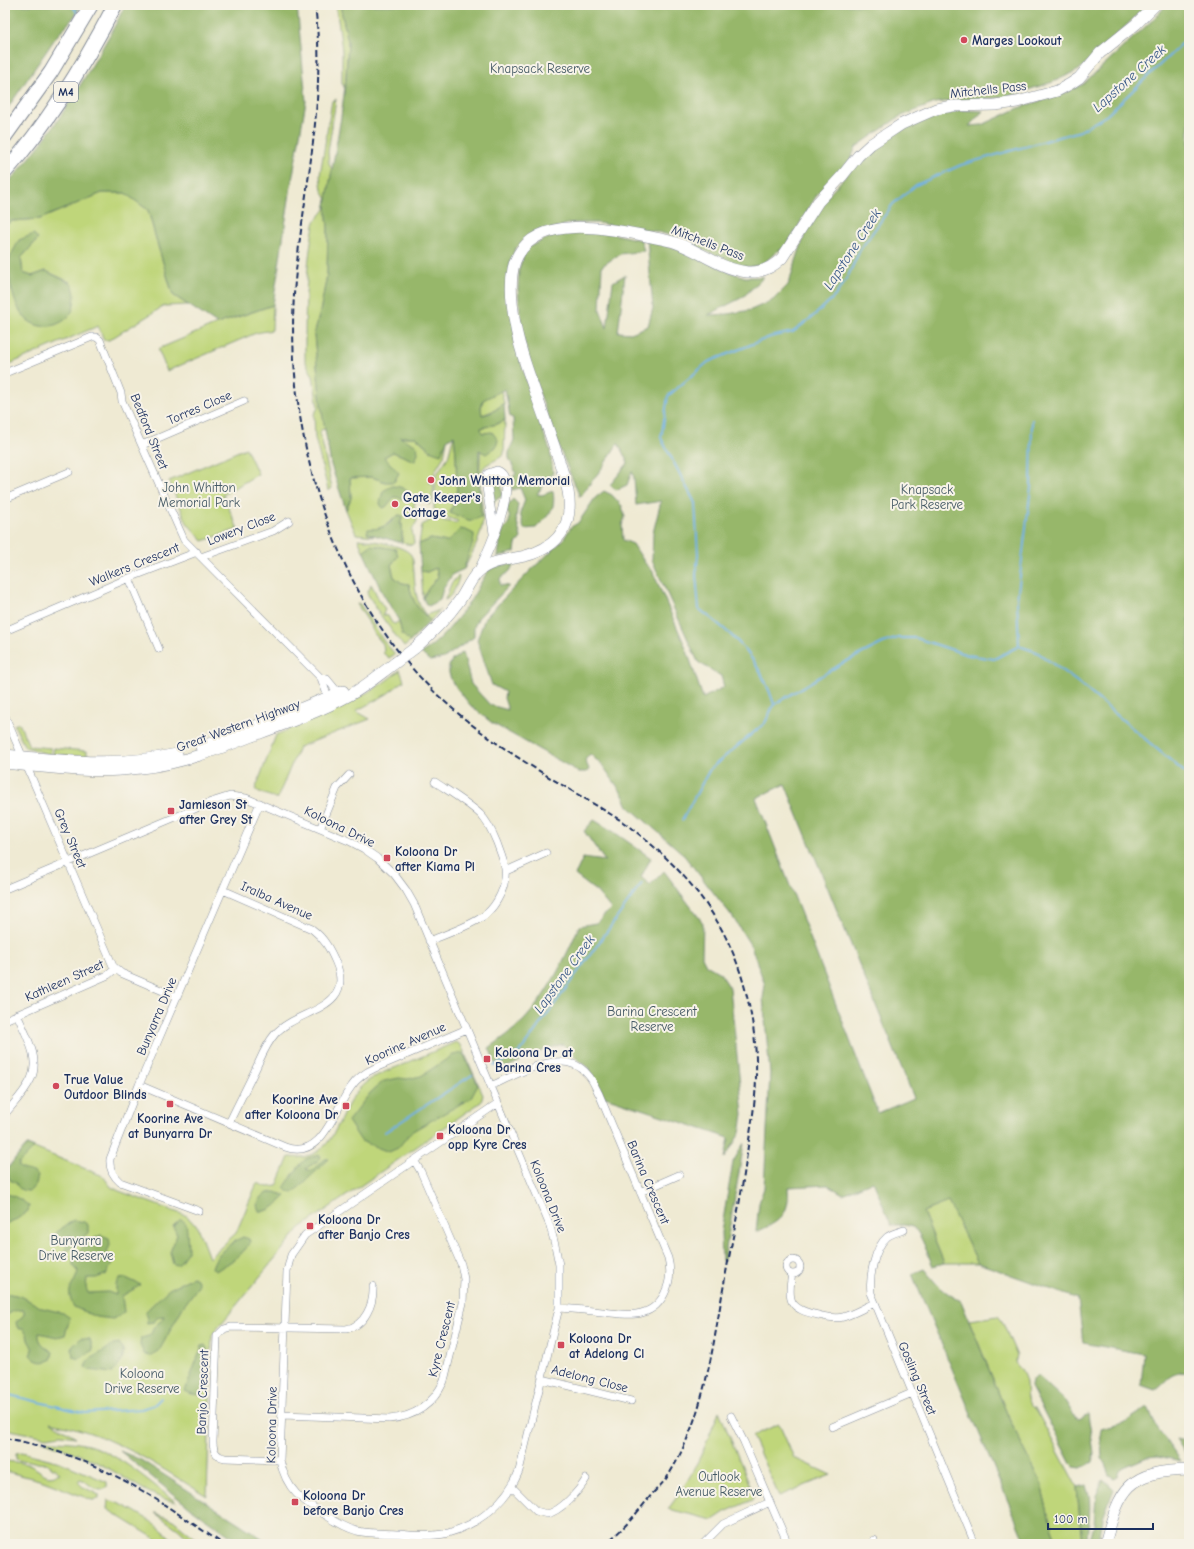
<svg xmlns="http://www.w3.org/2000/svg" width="1194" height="1549" font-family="'Comic Neue',sans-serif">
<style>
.green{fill:#bfd67a;stroke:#6d826c;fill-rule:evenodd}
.forest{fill:#97b76a;stroke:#597364;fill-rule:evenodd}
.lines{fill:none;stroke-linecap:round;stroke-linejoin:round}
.stream{stroke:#72b2e6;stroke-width:2}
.minor-casing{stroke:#858c98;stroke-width:8}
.tertiary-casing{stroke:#858c98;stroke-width:10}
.secondary-casing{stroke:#858c98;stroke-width:12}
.motorway-casing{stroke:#858c98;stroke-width:16}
.minor{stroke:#fff;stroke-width:7}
.tertiary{stroke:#fff;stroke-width:9}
.secondary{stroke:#fff;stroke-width:11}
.motorway{stroke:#fff;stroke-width:14}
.rail{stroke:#1b2f5e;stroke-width:2;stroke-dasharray:6 3;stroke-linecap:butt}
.secondary-bridge-casing{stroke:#858c98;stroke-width:12;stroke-linecap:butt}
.secondary-bridge{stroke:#fff;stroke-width:11}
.poi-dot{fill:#d1495b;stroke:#f7f3e8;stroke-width:1.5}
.labels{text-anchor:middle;stroke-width:4;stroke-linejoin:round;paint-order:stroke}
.shield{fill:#f7f3e8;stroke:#5d6a87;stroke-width:1}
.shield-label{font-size:12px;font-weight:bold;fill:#1b2f5e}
.poi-label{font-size:13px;font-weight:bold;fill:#1b2f5e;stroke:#f7f3e8;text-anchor:start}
.park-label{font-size:13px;fill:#445965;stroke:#f7f3e8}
.street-label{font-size:13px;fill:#1b2f5e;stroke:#f7f3e8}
.water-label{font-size:14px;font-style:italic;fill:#355687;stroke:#f7f3e8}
</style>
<rect width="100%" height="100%" fill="#f7f3e8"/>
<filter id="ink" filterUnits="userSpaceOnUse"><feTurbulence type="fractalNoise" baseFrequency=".025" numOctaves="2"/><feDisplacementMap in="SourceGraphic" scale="8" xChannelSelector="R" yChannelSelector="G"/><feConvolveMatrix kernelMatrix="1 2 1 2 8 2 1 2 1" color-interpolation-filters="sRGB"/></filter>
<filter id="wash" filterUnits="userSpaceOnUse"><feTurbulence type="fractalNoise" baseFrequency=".012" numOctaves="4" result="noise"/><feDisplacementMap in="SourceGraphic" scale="16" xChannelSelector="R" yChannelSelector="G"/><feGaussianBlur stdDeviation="0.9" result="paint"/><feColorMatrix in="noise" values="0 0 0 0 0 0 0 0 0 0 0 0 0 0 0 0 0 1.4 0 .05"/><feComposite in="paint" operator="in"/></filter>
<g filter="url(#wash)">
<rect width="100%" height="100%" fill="#efead3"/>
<path class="green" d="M336 5H340L348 42 345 89 342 83V50Z
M336 99 328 152 329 163 332 170 327 200 322 190 320 175 332 101Z
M102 193H125L148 210 158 246 173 295 188 305 164 306 109 340H104L98 326 5 366V225L12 221 40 219ZM38 239 21 258 23 273 32 276 46 271 70 282 11 291 19 240Z
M326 205 328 228 327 275 320 312 314 335 321 406 326 430 322 429 320 432 332 488 330 490H328L315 438 314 414 318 408 313 376 305 361C305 317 305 269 314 225 315 217 325 214 326 205Z
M273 305 272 330 256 333 167 371 158 349 217 324Z
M501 390 504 403 495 410 482 415 481 408 483 400Z
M505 420 504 454C498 461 486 462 482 470 477 480 483 505 483 517 482 536 473 552 464 569L467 558 447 542 431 539 419 544 422 525 433 519 456 523 458 521 437 514 434 508 436 475 448 457 454 434 456 455 457 494 450 513 481 517 479 487 481 428 497 424Z
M398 437H416L431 451 447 440 444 456 435 471 433 480H430V483L434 485 432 500 429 505 424 500 417 497 414 505 417 521 412 530 414 543 412 545 402 543V524H400L403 516 399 515 384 526 367 533 374 536 356 534 346 510 351 498 350 478 372 477 385 482 384 457 393 452 415 461Z
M246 448 258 474 223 495 238 529 203 541 187 523 169 481Z
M358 539C369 540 405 545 411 555 414 560 413 566 414 571 415 587 415 602 426 615L440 610 430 621C427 616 422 613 419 609 413 601 411 593 409 584L402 583 394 577 391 565 398 556C385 547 378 541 363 551Z
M436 568 438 577 428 589 423 598 421 571 427 572Z
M458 576 459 577C457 585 453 596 445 600L451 584Z
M371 584C376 592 379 602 385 609L383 615 388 616 392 623 395 624 399 621 402 634 410 642 404 647 381 616 367 593 370 588Z
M357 604H360L383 640 395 654 389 658 383 653 384 650 383 644 373 632 371 626Z
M400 670 404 681 387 694 356 711 370 719 299 747 277 799 255 790 276 735C309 720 343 707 375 688 384 683 392 676 400 670Z
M19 723 29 746 51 748 50 754C41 753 34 749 25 747L14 725Z
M54 748 87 751V757L53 754Z
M456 1042 461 1045 483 1095 481 1102 300 1228 212 1335 207 1496C175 1477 144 1455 110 1441 92 1432 71 1427 51 1422L76 1437 61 1435 46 1437 5 1429V1171L27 1145 103 1176 111 1187 119 1191 187 1216 191 1221 196 1224 209 1258 236 1233 257 1183 268 1187 277 1186 289 1157C339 1163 335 1109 364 1084 375 1075 389 1070 402 1065 420 1057 438 1050 456 1042Z
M948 1201 978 1263H944L923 1212Z
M998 1316 1002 1321 1017 1356 1015 1363C1020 1367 1025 1376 1026 1383 1027 1391 1024 1405 1035 1408L1077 1487 1082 1544H1058L1052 1529 1040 1480 1010 1421 969 1320Z
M719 1411 754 1495 752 1500 725 1512 713 1520 668 1509C693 1477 705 1448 719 1411Z
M779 1424 794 1458 831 1475 779 1496 752 1436Z
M42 1441C57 1441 72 1441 88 1445 118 1453 151 1483 176 1502 149 1497 126 1477 102 1465 83 1455 61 1448 42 1441Z
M22 1452 60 1462 107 1482V1487C98 1496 89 1482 80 1479L78 1482 83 1487 99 1495V1499L92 1500 43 1481 5 1471V1461C13 1462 24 1462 31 1466 44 1472 45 1480 60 1473L46 1463C37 1465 30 1459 21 1461L16 1459V1453Z
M108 1500C125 1504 149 1519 162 1530 168 1535 172 1540 179 1544H164L107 1509Z
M155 1513 173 1520 194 1537 206 1544H194L178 1529Z"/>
<path class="forest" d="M5 5H81L75 16 56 37 5 112Z
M125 5H297L306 101 291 186 273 305 217 324 173 295 158 246 148 210 125 193H102L40 219 12 221 5 225V186C40 149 66 110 91 67 103 47 115 27 125 5Z
M340 5H1148L1079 70 1053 82 1002 98 958 100 935 103 899 117 856 147 851 159 818 193 786 247 776 252 763 264 749 267 732 264 677 237 654 231 632 229 598 223H571L528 236 515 249 510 265 515 343 539 421 550 450 553 473 537 494 542 495 553 491C556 511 549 514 536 528L524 529 520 513 525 500 520 488 512 490 511 480 516 473 509 458V451L514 440 513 418 510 417 505 389 483 400 481 408 482 415C491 414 497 409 504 403L505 420 497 424 481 428 482 433 492 432 498 440 496 447 486 454 479 450V487L481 517 471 521 450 513 457 494 456 455 454 435 447 440 441 454 432 451 416 437H400L417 446 418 453 415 461 393 452 384 457 399 473 394 482H385L372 477 350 478 351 498 346 510 331 465 321 406 314 335 320 312 327 275 328 228 326 205 341 117 346 79 348 42Z
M1166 5H1189V1372C1167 1373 1170 1379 1155 1390L1141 1385 1144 1354 1083 1343 1078 1299 978 1263 948 1202 923 1212 944 1263 933 1266C928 1256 922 1235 914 1228 908 1224 898 1225 891 1225L873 1181 843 1194 828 1185 788 1187C790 1215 781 1221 756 1232L759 1203 764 1188 770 1073 763 998 765 985 751 946 732 916 682 853 628 806 622 793 603 766 590 754 585 760 589 769 587 772H579L492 723 471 706 452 682 449 673V666L452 660 463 652 471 684 490 705 508 710 504 698 505 692 492 685 477 640 485 618 529 572 563 540 571 527 578 523 595 498 604 491 612 495 622 506 625 517 622 525 623 540 633 544 645 563 652 570 686 648 703 698 724 687 721 676 698 662 652 560 653 533 661 501 636 505 634 478 632 471 627 485 616 490 610 485 628 463 618 443 602 468 580 497 559 447 539 392 522 334 518 289 519 269 526 249C546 237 569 229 593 231 609 232 626 237 641 240L644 251 620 254 602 266 600 310 607 328 613 282 625 275 618 332 631 333 648 326 653 308 647 240 687 251 727 271 745 277H764L743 297 708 315 728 314 751 310 773 300 788 285 807 228 825 199 868 151 907 125 944 112 962 110 983 111 969 126 982 125 1021 107 1065 93 1083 84 1157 16ZM785 784 914 1098 878 1113 756 798Z
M34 234 38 239 21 258 23 273 32 276 46 271C51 274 68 281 71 284 76 290 75 296 74 304 73 322 47 332 32 323 15 315 7 279 9 262 10 255 16 247 19 240Z
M501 479 502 496 493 502 491 485 494 481Z
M392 486C402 486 409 490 413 500L394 497 386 507 382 508 380 503 383 491Z
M513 499 518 504 516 518 521 538 516 544 515 552 498 557C499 549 500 536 504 529 506 526 508 525 509 522 512 512 501 513 513 499Z
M399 515 403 516 400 524H402V543L367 533 368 529C377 529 384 528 391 522 394 519 395 517 399 515Z
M460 529 466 530 474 534C474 545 470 549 467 559 466 562 465 565 464 569L453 574 443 589 440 599 429 606 426 604 423 598 428 589 438 577 436 568 427 572 421 571 419 544 431 539 447 542Z
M371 545 396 549 398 556 391 565 394 577 402 583 409 584C411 593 413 601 419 609 422 613 427 616 430 621L410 642 402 634 399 621 382 592 363 551Z
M514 563 510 571 500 579V585L509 586 478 618 474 627V637L444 658 430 661 421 653C441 642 462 614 474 595 479 586 484 577 490 568Z
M594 820 614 832 651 858 641 877 650 885 664 871 703 923 702 957 706 965 720 973 730 988 743 1114 740 1133 725 1158 729 1138 605 1097 589 1068 576 1058 563 1044 544 1050 499 1071 489 1048C500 1040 513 1031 523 1021 545 999 567 956 579 926L596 923 611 909 597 892 575 875 583 858 605 861 584 831Z
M463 1053 478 1085 471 1098 411 1132 398 1148 389 1152 361 1141 348 1121 371 1092 384 1081 399 1078 407 1079 421 1076 453 1055Z
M744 1143 724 1260 722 1261 721 1232 733 1162Z
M27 1145 34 1148 19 1163V1167C27 1172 32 1169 38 1176L36 1184 30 1191C23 1191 19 1190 16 1183L10 1180 6 1170Z
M319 1155 321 1158C317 1163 311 1164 306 1169L311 1171 325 1159H329L294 1192H288L284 1188C288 1182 301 1162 306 1159 310 1157 315 1157 319 1155Z
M276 1192 286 1196C278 1203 270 1213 259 1211L257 1205C262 1195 265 1192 276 1192Z
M5 1194C13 1194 23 1201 29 1206L28 1211 17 1219 5 1224Z
M181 1219C182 1220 185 1222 186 1224 187 1226 188 1247 188 1251L178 1265 173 1264 170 1252 177 1235 173 1226Z
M74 1220 84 1222 88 1225V1233C79 1240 76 1247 65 1252 65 1244 70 1242 71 1235L58 1242H52L51 1239 59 1230Z
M101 1235 109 1238 110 1245 107 1252 113 1261 107 1274 96 1278H87L86 1288 88 1293 108 1292 116 1295V1285L119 1279 126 1278 141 1285 122 1296 124 1312 113 1319 96 1317 74 1307C64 1288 74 1288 78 1271L73 1265V1257L89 1241Z
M243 1237 249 1239 250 1242C243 1256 228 1263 216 1271L212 1268C215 1254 230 1243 243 1237Z
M924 1269C936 1284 943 1292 961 1301L1010 1421 1040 1480 1052 1529 1058 1544H1026L912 1274Z
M193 1277 197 1279 199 1285 183 1307 159 1351 150 1356 144 1354 140 1345 141 1338C153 1336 150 1333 155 1326 159 1322 162 1321 164 1316L158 1317 154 1322 147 1323 146 1311 169 1289Z
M5 1293 21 1296 42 1308 63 1313 70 1318 65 1335 57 1337 39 1333C38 1343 45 1347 53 1352L51 1360C42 1363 37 1363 30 1355L33 1349 28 1340 27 1334 23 1329H20L17 1327 16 1322 24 1315V1310C16 1310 10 1311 5 1318Z
M81 1338 90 1339 93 1350 79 1359 73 1357 72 1347Z
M119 1343C128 1353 121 1365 112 1373L89 1370 85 1367C88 1358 94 1357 102 1352 109 1348 109 1346 119 1343Z
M205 1345 208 1350 207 1389 202 1395 192 1394 185 1391 202 1346Z
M1038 1376 1065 1401 1075 1417 1079 1419 1088 1414 1094 1453 1092 1462 1081 1468 1074 1467 1071 1464 1031 1387C1031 1381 1033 1379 1038 1376Z
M1148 1407 1156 1426 1181 1461 1158 1456 1147 1457 1124 1467 1120 1470 1118 1476 1114 1478 1109 1475 1102 1457 1100 1429 1124 1423Z
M1176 1439 1189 1442V1459Z
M120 1451 141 1460 271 1544H242L189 1507Z
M1103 1479 1114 1489 1103 1518 1099 1541 1091 1544 1090 1540 1094 1525 1096 1496Z
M1086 1485C1094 1503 1087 1525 1087 1544H1082L1077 1487Z"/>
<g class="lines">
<path class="stream" d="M70 5 74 8 81 6
M74 8 78 14
M1019 646 1017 600 1031 487 1032 420
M775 704 841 664 883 643 898 638H916L968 655 994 659 1019 646 1037 652 1080 684 1189 776
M682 820 710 769 765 723 774 704C759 658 737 637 699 609L696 575 698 555 695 503 661 438 668 396 708 362 770 337 793 332 816 314 835 296 848 276 860 250 893 204 916 185 961 165 1080 131 1107 115 1189 37
M494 1066 520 1052 642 883
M385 1132 472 1075
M5 1394 85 1413 141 1409 154 1405 161 1398"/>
</g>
</g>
<g filter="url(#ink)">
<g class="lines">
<g class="minor-casing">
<path id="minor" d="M5 373 92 337H96L100 340 121 393 122 401 180 531 184 540 321 678 328 697
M142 445 244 401
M5 499 69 472
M201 557 273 531 289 521
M129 578 159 649
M5 631 129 578 197 552
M321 678 327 679 341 696
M5 716 113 966 121 973 177 997
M320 829 337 788 349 775
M506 871 546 853
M5 889 211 802 230 796 246 798 349 841 364 849 377 858 394 874 406 890 414 904 550 1226 555 1245 559 1265V1308L519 1471C507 1502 479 1524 448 1533 432 1537 416 1536 399 1534 386 1533 370 1534 357 1531 346 1528 336 1522 327 1516 302 1501 286 1490 280 1460L287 1271 291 1255 305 1235 498 1103
M223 890 312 929C324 938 330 949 336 963 356 1010 297 1009 275 1034 267 1043 262 1055 257 1066 248 1085 238 1104 229 1123
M429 941C446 934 471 926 485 915 497 905 507 886 505 869 504 860 500 852 497 843 493 833 488 822 480 814 467 802 450 792 435 782
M5 1020 108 975 115 969
M139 1085 285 1147C323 1161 334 1109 351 1087 357 1078 366 1072 375 1068L467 1029
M491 1086C518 1074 564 1045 588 1075 593 1080 595 1087 599 1094L668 1258C674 1282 663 1311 636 1314 628 1315 619 1314 611 1313 594 1311 576 1309 559 1308
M5 1114C14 1103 25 1092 31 1079 41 1058 25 1034 17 1014
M640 1192 679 1175
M199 1211 120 1182C113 1176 109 1169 110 1159L139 1085 260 803
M904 1230C898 1232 892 1233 887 1237 874 1248 869 1278 871 1293L975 1544
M786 1267a7 7 0 1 1 14 0a7 7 0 1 1-14 0Z
M792 1274C787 1302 790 1309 818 1315 827 1317 835 1319 843 1317 854 1314 864 1308 874 1303
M542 1379 631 1401
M283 1415 389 1419C415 1417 433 1405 444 1381L463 1303 464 1279 461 1264 421 1172 414 1160
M731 1416 744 1442 788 1544
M832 1427 912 1393
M280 1460 225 1458C215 1456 213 1450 213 1441L217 1336 224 1329 231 1327 346 1329C365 1326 374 1304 373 1286
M512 1487 536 1511 547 1514C561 1511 579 1491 586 1479
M703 1544 723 1524 770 1502
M873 1544 874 1540"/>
</g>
<g class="tertiary-casing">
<path id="tertiary" d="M478 572C486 556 522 480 497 471L488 474 486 481 494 533"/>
</g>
<g class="secondary-casing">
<path id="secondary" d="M415 648C431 634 446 619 459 601 465 593 470 580 477 573 490 560 508 560 525 556 559 547 574 525 568 491 556 445 537 401 523 356 515 331 504 278 518 255 540 215 606 228 642 235 653 238 666 239 677 243 701 252 721 269 747 272 761 273 772 268 782 258L818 202 842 176 858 156 871 144 885 135 902 124 936 109 953 106 995 105 1017 102 1057 91 1070 84 1079 78 1100 53 1136 24 1155 5
M201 747 302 708 343 691
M5 755C67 761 115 767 177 754
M5 763C50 768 96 774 141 768 180 764 216 750 252 736 285 724 319 712 350 695 366 686 380 674 395 663
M1105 1544C1120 1488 1128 1471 1189 1470"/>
</g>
<g class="motorway-casing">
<path id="motorway" d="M5 136 51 72 91 5
M5 172C50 121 84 65 115 5"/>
</g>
<use href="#minor" class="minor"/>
<use href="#tertiary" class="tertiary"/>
<use href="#secondary" class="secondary"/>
<use href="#motorway" class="motorway"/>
<path class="rail" d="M315 5C327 99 304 188 295 281 282 434 334 607 453 709 503 753 564 785 620 820 679 862 725 915 744 985 752 1014 757 1044 756 1074 756 1098 752 1122 748 1146 743 1185 736 1223 728 1262 714 1334 708 1412 668 1476 664 1482 658 1488 652 1494 638 1512 623 1530 605 1544
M5 1438C53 1447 99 1465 141 1490 169 1507 196 1526 223 1544"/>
<g class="secondary-bridge-casing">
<path id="secondary-bridge" d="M395 663 415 648"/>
</g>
<use href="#secondary-bridge" class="secondary-bridge"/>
</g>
</g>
<g class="poi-dot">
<circle cx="964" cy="40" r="4"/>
<circle cx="431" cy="480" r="4"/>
<circle cx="395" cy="504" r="4"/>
<rect x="167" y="807" width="8" height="8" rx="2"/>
<rect x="383" y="854" width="8" height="8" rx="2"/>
<rect x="483" y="1055" width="8" height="8" rx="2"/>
<circle cx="56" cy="1086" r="4"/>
<rect x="166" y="1100" width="8" height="8" rx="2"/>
<rect x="342" y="1102" width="8" height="8" rx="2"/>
<rect x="436" y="1132" width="8" height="8" rx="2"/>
<rect x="306" y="1222" width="8" height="8" rx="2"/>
<rect x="557" y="1341" width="8" height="8" rx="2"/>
<rect x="291" y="1498" width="8" height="8" rx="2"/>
</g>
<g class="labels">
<rect class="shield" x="54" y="82" width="24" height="20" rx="3"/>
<g class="shield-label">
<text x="66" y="96">M4</text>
</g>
<g class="poi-label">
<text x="972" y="45">Marges Lookout</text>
<text x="439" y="485">John Whitton Memorial</text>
<text x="403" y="502">Gate Keeper's<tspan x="403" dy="15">Cottage</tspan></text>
<text x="179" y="809">Jamieson St<tspan x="179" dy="15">after Grey St</tspan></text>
<text x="395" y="856">Koloona Dr<tspan x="395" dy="15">after Kiama Pl</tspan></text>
<text x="495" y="1057">Koloona Dr at<tspan x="495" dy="15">Barina Cres</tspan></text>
<text x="64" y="1084">True Value<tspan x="64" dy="15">Outdoor Blinds</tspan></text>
<text x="338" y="1104" text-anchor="end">Koorine Ave<tspan x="338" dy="15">after Koloona Dr</tspan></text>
<text x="170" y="1123" text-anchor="middle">Koorine Ave<tspan x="170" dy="15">at Bunyarra Dr</tspan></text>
<text x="448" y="1134">Koloona Dr<tspan x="448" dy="15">opp Kyre Cres</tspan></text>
<text x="318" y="1224">Koloona Dr<tspan x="318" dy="15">after Banjo Cres</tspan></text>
<text x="569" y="1343">Koloona Dr<tspan x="569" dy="15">at Adelong Cl</tspan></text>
<text x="303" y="1500">Koloona Dr<tspan x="303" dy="15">before Banjo Cres</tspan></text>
</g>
<g class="park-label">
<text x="540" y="73">Knapsack Reserve</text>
<text x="199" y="492">John Whitton<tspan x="199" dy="15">Memorial Park</tspan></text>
<text x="927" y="494">Knapsack<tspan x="927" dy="15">Park Reserve</tspan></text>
<text x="652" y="1016">Barina Crescent<tspan x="652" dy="15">Reserve</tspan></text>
<text x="76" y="1245">Bunyarra<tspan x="76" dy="15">Drive Reserve</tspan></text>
<text x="142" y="1378">Koloona<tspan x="142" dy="15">Drive Reserve</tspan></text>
<text x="719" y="1481">Outlook<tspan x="719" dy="15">Avenue Reserve</tspan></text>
</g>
<g class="street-label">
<text transform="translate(988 89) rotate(-6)" y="5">Mitchells Pass</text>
<text transform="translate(708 242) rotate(21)" y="5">Mitchells Pass</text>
<text transform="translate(199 407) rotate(-23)" y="5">Torres Close</text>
<text transform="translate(150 431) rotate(68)" y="5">Bedford Street</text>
<text transform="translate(241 528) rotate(-21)" y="5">Lowery Close</text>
<text transform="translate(134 564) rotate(-22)" y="5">Walkers Crescent</text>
<text transform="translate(238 725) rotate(-20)" y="5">Great Western Highway</text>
<text transform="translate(340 826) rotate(26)" y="5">Koloona Drive</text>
<text transform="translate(71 838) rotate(67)" y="5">Grey Street</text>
<text transform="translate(277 900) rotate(24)" y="5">Iralba Avenue</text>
<text transform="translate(64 980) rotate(-24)" y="5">Kathleen Street</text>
<text transform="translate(156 1016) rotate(-67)" y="5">Bunyarra Drive</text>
<text transform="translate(405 1043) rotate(-24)" y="5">Koorine Avenue</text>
<text transform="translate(649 1182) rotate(67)" y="5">Barina Crescent</text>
<text transform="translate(549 1196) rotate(68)" y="5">Koloona Drive</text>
<text transform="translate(441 1339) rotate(-76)" y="5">Kyre Crescent</text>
<text transform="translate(590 1378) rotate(14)" y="5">Adelong Close</text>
<text transform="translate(918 1378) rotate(67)" y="5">Gosling Street</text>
<text transform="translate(202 1392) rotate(-88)" y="5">Banjo Crescent</text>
<text transform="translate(271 1425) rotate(-89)" y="5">Koloona Drive</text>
</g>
<g class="water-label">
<text transform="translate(1129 78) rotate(-42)" y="5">Lapstone Creek</text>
<text transform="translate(852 249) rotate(-57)" y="5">Lapstone Creek</text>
<text transform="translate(564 974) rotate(-54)" y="5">Lapstone Creek</text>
</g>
</g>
<rect width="1194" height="1549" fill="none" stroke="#f7f3e8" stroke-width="20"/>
<path d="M1048 1523v6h105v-6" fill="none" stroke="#1b2f5e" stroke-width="2"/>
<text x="1054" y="1523" font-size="12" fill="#1b2f5e" stroke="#f7f3e8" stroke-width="3" paint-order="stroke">100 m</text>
</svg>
